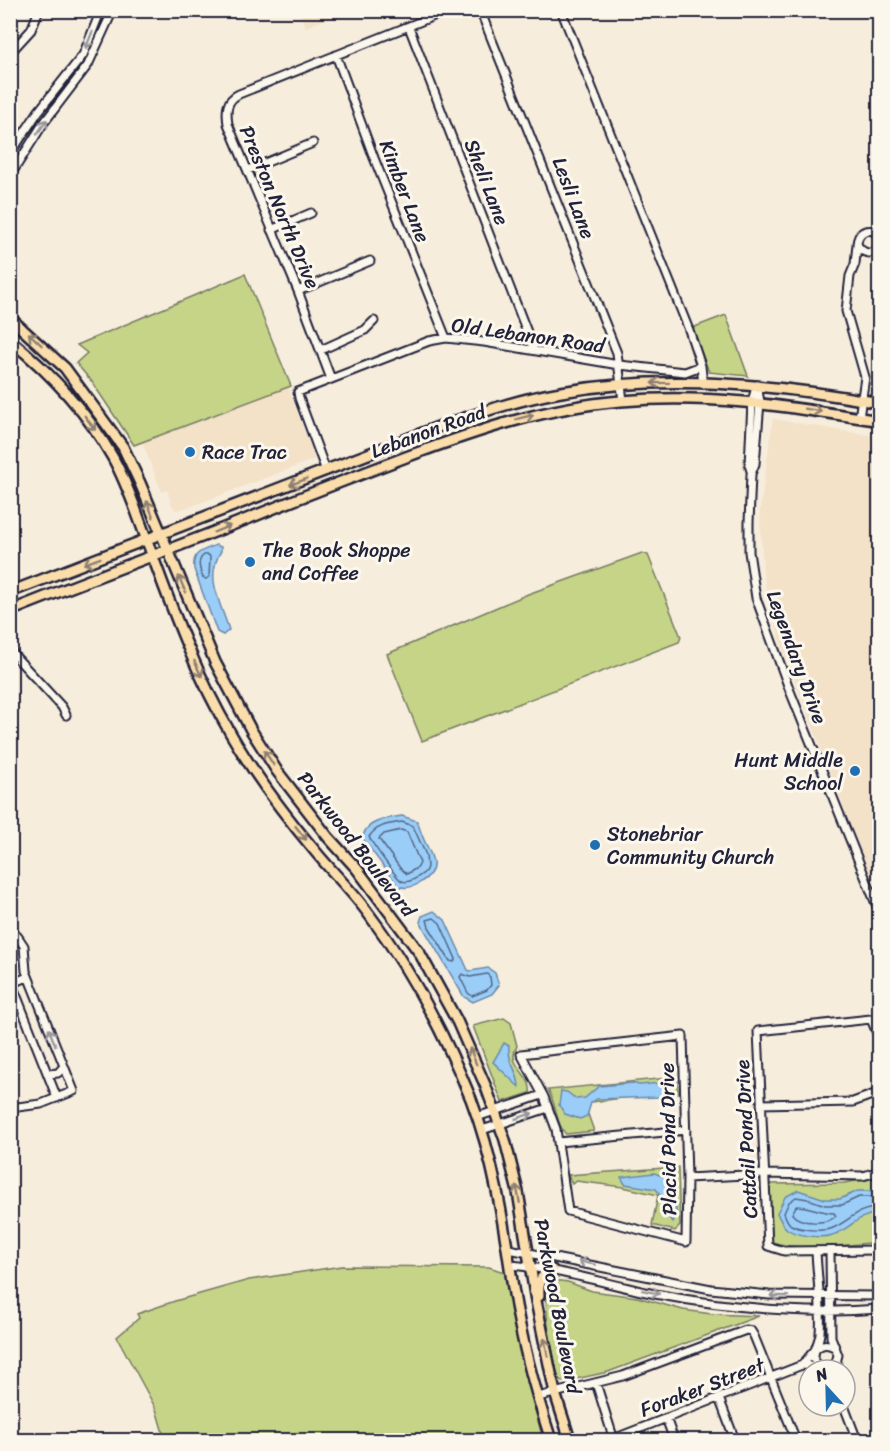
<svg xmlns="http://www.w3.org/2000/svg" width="890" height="1451" font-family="Sriracha,sans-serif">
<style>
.built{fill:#f3e1c8}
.green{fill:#c6d488;stroke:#747b62;stroke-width:1.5}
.water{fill:#9acdf7;stroke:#6a89ac;stroke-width:1.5}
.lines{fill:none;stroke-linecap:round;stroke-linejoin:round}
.shore{stroke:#526686;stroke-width:1.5}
.minor-casing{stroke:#22223b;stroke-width:11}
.major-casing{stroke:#22223b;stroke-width:14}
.minor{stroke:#fbf7ec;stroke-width:7}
.major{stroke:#faddab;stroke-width:9}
.oneway{stroke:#99979c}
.oneway2{stroke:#8e8073}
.poi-dot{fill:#1f6fb2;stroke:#fbf7ec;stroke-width:2}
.labels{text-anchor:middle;stroke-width:6;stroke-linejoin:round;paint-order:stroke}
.street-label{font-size:20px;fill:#22223b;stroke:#fbf7ec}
.poi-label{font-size:20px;fill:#22223b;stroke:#fbf7ec;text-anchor:start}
</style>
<rect width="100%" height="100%" fill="#f7eddc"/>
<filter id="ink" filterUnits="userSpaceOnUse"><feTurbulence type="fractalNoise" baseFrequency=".0167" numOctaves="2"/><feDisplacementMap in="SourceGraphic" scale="12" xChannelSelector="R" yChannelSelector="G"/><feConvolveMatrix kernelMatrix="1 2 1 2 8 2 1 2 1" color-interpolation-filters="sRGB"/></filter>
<g filter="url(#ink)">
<path class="built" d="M299 11H347L306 27Z
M288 387 315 459 192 506 176 510 173 507 167 490 162 492 142 442Z
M773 419 879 437V898L781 644 767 594 763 573 760 511Z"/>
<path class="green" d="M245 274 291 386 134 445 92 382 76 363 87 353 77 345Z
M726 315 748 376 709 372 692 328Z
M642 553 648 555 681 637 679 642 422 741 387 654 528 594Z
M504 1018 511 1023 517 1046C505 1066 533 1074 530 1093L502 1102 473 1026Z
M677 1077 678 1093 668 1092 584 1103 594 1131 566 1134C556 1125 556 1102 548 1090Z
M678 1167 680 1226 675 1231 652 1225 658 1195 623 1187 576 1181 572 1184 568 1175Z
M879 1177V1242C850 1245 800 1252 772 1242L770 1184 844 1183Z
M342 1266 489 1267 507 1273 520 1350 543 1440H165L156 1409 117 1337 139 1318 137 1314 175 1301 249 1280Z
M553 1280 568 1282 592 1291 637 1297 683 1310 712 1314 759 1316 608 1372 562 1382 558 1378 548 1326 545 1289Z"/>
<path class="water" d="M216 545 221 547V551C204 578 221 603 229 630L223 635 217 632 194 569C192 551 203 551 216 545Z
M402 816 417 821C419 826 420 830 422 835 429 854 444 867 421 882 414 887 406 889 398 886L363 839C363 821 389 818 402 816Z
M434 911 445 920 468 970 470 971 488 968 495 973 499 985 492 994 473 1002 464 997 420 922 422 916Z
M504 1043 509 1046C508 1065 518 1069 519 1087L493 1062Z
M633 1083 639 1085 661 1083 668 1090 660 1097 597 1099 591 1103 587 1116 580 1119 565 1114 559 1105 561 1091 567 1092 576 1099 585 1098 599 1086Z
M654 1173 669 1178 677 1214 672 1222C664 1212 665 1199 656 1189L625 1184 621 1177Z
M798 1190 825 1199H840L858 1191H879V1213C855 1216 852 1228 833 1235 822 1239 797 1236 787 1229 782 1225 780 1219 777 1213L785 1197Z"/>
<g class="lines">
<path class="shore" d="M204 555H209L210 557 209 577 206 579 203 578C200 570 196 561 204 555Z
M402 822 413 826 426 855 427 867 425 872C419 876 410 884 402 881 397 879 372 843 369 837 376 825 390 824 402 822Z
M401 830 407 832 420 863 418 867 407 874 400 868 379 839 384 834Z
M434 918 440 923 456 959 454 962 450 961 429 927 427 920Z
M487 974 490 977 491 985 487 990 472 996 468 993 460 977 462 974 470 977Z
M880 1197H859L842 1205H825L808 1199 796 1197 789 1202 784 1213C786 1218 787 1222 791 1225 800 1230 824 1232 833 1228 851 1220 856 1208 880 1208
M796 1206C809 1206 820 1212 834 1213L836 1216C827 1225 800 1224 792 1214Z"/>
<g class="minor-casing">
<path id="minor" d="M480 10 617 353 623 401
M561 10 689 330 701 366 703 384
M409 27 534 350
M10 53 31 30 39 10
M336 55 374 158 446 338
M10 154 38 112 83 55 101 10
M248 170 313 143
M10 176 43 124 88 65 113 10
M271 230 311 213
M880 237 874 231C864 229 858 233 857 244 862 254 873 257 880 246
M857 244 855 264 850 276 846 311 865 377 859 418
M298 291 370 261
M321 350 365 330 374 321
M331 379 298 291 228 124C226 111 226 100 239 94L449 10
M757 385 760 402 755 464 751 474 749 523V552L756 598 790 691 880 914
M326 471 299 398 298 392 429 341 446 338 484 342 619 365 685 372 701 366
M751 471 749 465 752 402 756 387
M10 648 14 655 62 707 66 715
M10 929 18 937 24 946 26 971 74 1091 41 1104 10 1108
M10 979 57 1098
M12 983 28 977
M683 1036 687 1178 686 1242 568 1211 556 1129 544 1097 521 1054Z
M880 1040 871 1019 758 1031 768 1246 784 1251 880 1250
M48 1074 58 1073 64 1066
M761 1104 853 1102 880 1092
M477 1117 542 1095
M482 1130 548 1108
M558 1142 686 1130
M687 1178 765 1174 863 1176 880 1171
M509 1249 711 1289 769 1295 880 1296
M816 1251C817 1276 822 1308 820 1333 819 1346 807 1357 820 1367
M830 1251 831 1337 838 1355 835 1366
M511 1265C560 1269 607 1284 655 1294 729 1308 805 1315 880 1309
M802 1365C812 1355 819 1338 834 1347
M596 1383 614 1440
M538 1397 623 1376 746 1330 751 1331 754 1336 796 1440
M719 1398 735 1440
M844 1406 857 1440
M666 1418 674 1440
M613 1439 802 1365C815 1366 828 1373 837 1362
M874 1440 880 1438"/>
</g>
<g class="major-casing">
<path id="major" d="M10 318 65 368 123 447 140 483 215 662 251 730 277 771 328 837 357 869 419 952 457 1021 486 1087 505 1140 518 1192 536 1301 555 1393 570 1440
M10 340C51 373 87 412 113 458 130 489 140 523 153 557 175 617 198 678 231 734 255 776 284 814 315 851 332 872 352 891 368 913 411 970 444 1033 471 1099 494 1159 504 1225 513 1288 521 1339 535 1391 551 1440
M10 592 438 427C479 413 519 399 561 392 667 374 775 384 880 403
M10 611C92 578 175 548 257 515 306 495 356 476 406 457 476 431 546 407 621 401 712 393 791 407 880 421
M539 1296C538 1284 540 1275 552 1270"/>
</g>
<use href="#minor" class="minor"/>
<use href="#major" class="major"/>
</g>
<defs><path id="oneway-shaft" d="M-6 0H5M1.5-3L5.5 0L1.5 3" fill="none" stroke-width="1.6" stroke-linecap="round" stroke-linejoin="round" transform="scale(1.5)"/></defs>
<g class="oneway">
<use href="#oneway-shaft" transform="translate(89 40) rotate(112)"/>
<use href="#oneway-shaft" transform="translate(42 127) rotate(-56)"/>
<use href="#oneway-shaft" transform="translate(52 1037) rotate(-112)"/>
<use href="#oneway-shaft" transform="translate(524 1116) rotate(-18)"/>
<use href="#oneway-shaft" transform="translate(587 1263) rotate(-168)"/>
<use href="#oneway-shaft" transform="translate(651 1292) rotate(12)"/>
<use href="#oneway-shaft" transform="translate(779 1296) rotate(-178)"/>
</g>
<g class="oneway2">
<use href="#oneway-shaft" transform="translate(35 339) rotate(-137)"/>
<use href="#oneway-shaft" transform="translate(660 383) rotate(179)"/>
<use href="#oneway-shaft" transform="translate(813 410) rotate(9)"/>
<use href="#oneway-shaft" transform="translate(525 417) rotate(-14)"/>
<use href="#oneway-shaft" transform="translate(90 423) rotate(54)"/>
<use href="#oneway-shaft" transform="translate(298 482) rotate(159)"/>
<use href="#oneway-shaft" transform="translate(150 509) rotate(-112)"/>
<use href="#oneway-shaft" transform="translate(222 529) rotate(-22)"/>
<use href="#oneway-shaft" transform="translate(92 561) rotate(160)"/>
<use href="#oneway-shaft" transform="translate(182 584) rotate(-113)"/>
<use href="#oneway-shaft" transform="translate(198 669) rotate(66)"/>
<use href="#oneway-shaft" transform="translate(269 758) rotate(-123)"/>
<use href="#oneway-shaft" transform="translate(301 833) rotate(52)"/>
<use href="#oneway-shaft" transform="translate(473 1056) rotate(-112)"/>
<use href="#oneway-shaft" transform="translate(518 1194) rotate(-101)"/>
<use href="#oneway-shaft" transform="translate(546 1347) rotate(-102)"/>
</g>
</g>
<g class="poi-dot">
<circle cx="190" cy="452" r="6"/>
<circle cx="250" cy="562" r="6"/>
<circle cx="855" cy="771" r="6"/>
<circle cx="595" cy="845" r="6"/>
</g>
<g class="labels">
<g class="street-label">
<text transform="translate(487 182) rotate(69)" y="7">Sheli Lane</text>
<text transform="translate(405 191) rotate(69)" y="7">Kimber Lane</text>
<text transform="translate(574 198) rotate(69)" y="7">Lesli Lane</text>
<text transform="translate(280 207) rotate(67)" y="7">Preston North Drive</text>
<text transform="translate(528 335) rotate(8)" y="7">Old Lebanon Road</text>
<text transform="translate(428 431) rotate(-20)" y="7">Lebanon Road</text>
<text transform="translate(797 657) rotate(70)" y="7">Legendary Drive</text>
<text transform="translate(357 844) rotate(52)" y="7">Parkwood Boulevard</text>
<text transform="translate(668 1139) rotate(-91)" y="7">Placid Pond Drive</text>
<text transform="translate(746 1139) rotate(-93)" y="7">Cattail Pond Drive</text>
<text transform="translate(558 1306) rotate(79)" y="7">Parkwood Boulevard</text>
<text transform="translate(702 1387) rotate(-21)" y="7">Foraker Street</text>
</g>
<g class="poi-label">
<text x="202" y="459">Race Trac</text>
<text x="262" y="557">The Book Shoppe<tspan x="262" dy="23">and Coffee</tspan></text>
<text x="843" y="767" text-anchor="end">Hunt Middle<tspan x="843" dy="23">School</tspan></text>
<text x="607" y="841">Stonebriar<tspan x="607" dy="23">Community Church</tspan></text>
</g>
</g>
<rect width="890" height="1451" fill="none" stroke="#fbf7ec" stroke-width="36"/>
<rect x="18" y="18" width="854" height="1415" fill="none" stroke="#22223b" stroke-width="2" filter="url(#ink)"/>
<g transform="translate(827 1388) rotate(338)"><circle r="28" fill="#fbf7ec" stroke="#a4a2a5" stroke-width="1.5"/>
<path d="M0-4.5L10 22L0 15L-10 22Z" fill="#1f6fb2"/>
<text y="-9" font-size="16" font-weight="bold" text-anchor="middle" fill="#22223b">N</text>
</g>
</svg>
